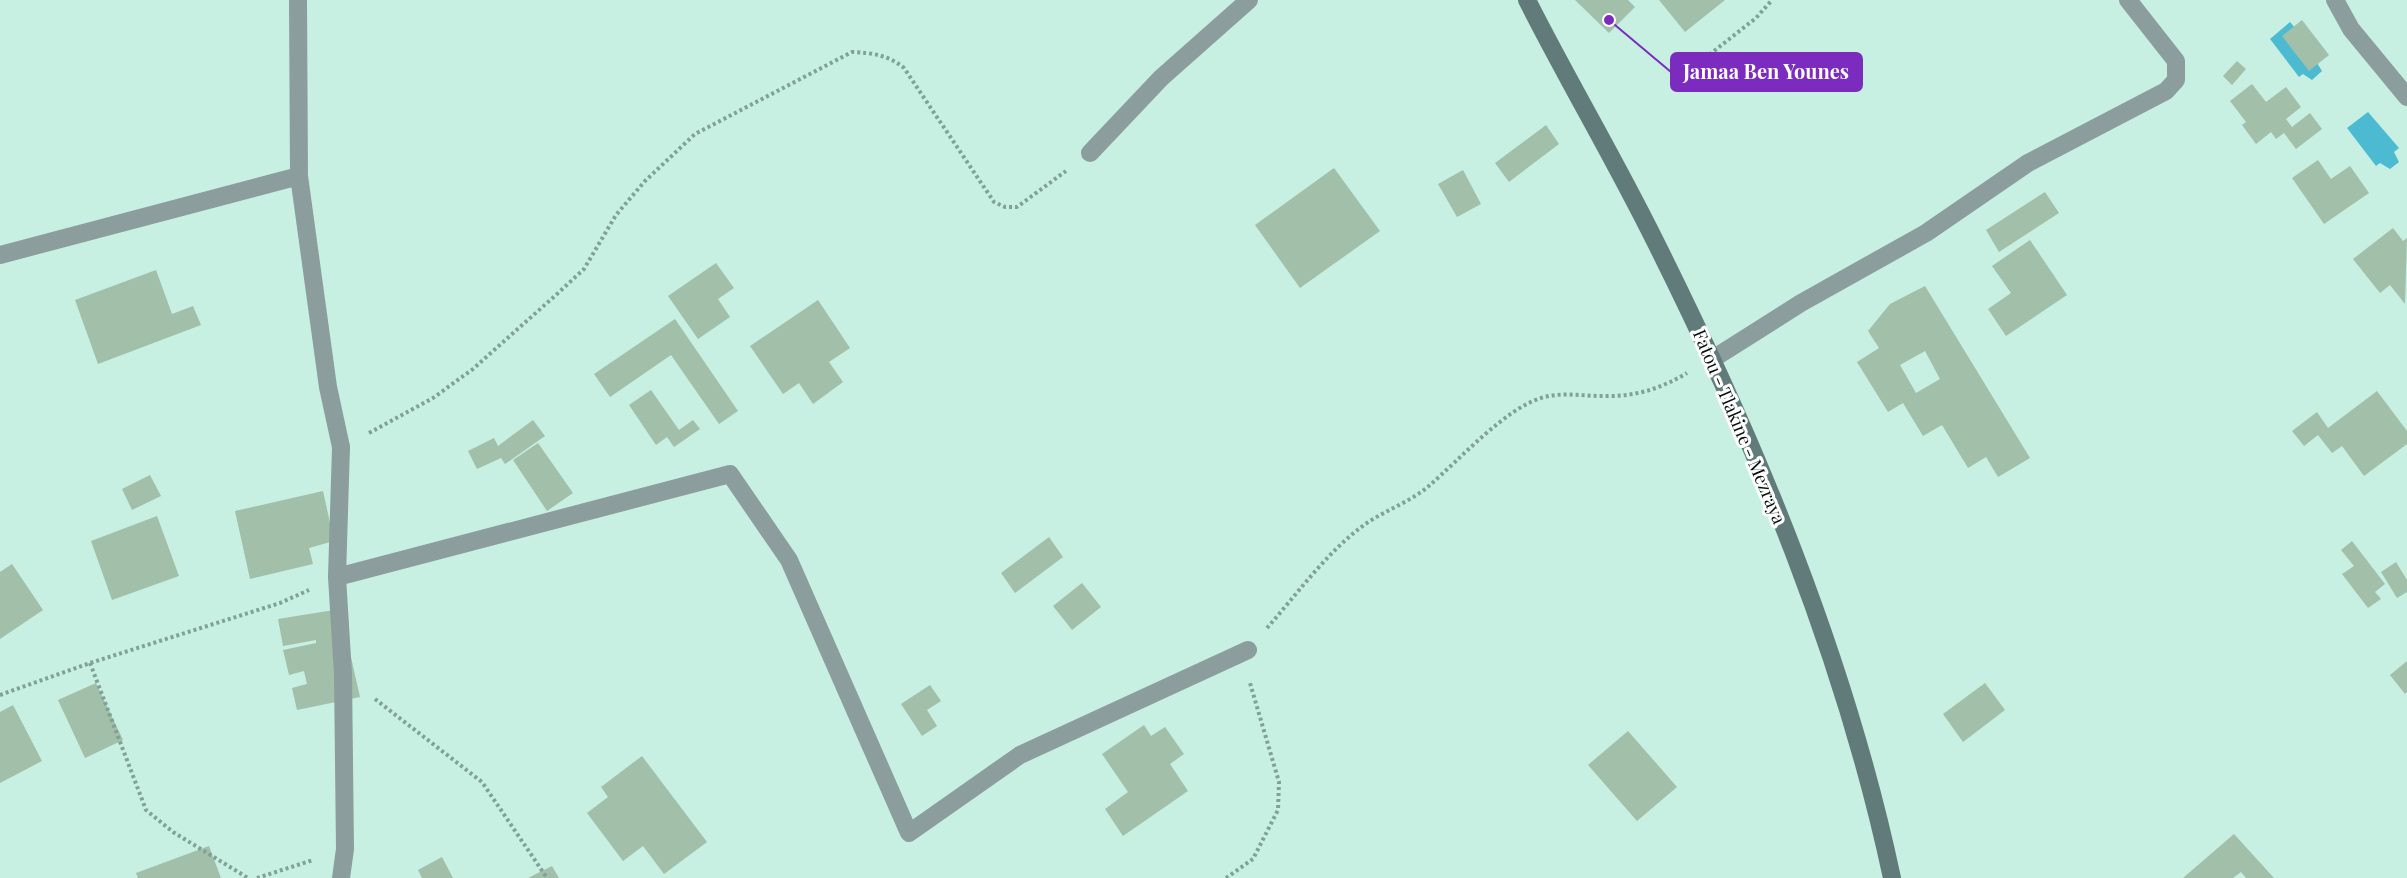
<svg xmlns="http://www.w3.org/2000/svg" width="2407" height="878" font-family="'Playfair Display',serif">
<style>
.water{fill:#4cbbd1}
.building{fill:#a1bfa9;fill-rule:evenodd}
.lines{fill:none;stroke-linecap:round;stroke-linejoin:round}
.path{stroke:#81a096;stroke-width:4;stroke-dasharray:3 3;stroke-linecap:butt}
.street{stroke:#8b9d9c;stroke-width:18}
.secondary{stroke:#607b7a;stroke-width:18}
.labels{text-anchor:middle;stroke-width:6;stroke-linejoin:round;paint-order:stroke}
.street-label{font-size:18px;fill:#03100c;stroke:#fff}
.leader{fill:none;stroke:#7b2cbf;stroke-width:2}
.callout-dot{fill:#7b2cbf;stroke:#fff;stroke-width:2}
.callout{fill:#7b2cbf;stroke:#7b2cbf;stroke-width:2}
.callout-label{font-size:20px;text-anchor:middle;font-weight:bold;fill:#fff}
</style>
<rect width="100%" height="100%" fill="#c7efe2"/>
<path class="water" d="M2290 22 2321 59 2317 63 2322 71 2312 80 2303 74 2299 77 2270 39Z
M2368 112 2399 148 2394 152 2399 162 2390 169 2380 163 2376 166 2347 128Z"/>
<path class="building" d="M1575 0H1628L1635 7 1609 33Z
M1659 0H1725L1685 32Z
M2302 20 2329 55 2309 71 2282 36Z
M2237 61 2246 69 2232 85 2223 76Z
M2252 84 2266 102 2286 87 2301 107 2286 119 2292 127 2310 113 2322 129 2296 149 2284 133 2276 139 2271 132 2256 144 2242 125 2246 122 2230 101Z
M1546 125 1559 144 1509 182 1495 163Z
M2318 160 2331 179 2350 166 2369 193 2324 224 2292 178Z
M1334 168 1380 231 1300 288 1255 225Z
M1463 170 1481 204 1457 217 1438 184Z
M2045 192 2059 213 1999 252 1986 230Z
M2393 228 2403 241 2407 238 2405 304 2390 285 2380 293 2353 259Z
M2030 240 2067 295 2006 336 1988 309 2011 293 1992 266Z
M716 263 734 288 718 299 730 317 698 339 668 296Z
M156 270 172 314 193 306 201 325 98 364 75 300Z
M1925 286 2030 458 1998 477 1986 457 1968 468 1942 425 1923 436 1903 403 1888 412 1857 362 1879 348 1868 331 1890 304ZM1925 351 1940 379 1916 393 1900 365Z
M818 300 850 348 829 362 843 382 813 404 799 383 783 394 750 346Z
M675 319 738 411 719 424 671 355 610 397 594 374Z
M651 390 679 430 693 420 700 429 674 447 667 437 656 445 629 405Z
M2377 391 2407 431V444L2364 476 2342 446 2332 453 2318 435 2304 446 2292 431 2317 412 2328 428Z
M533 420 545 436 505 464 501 458 477 469 468 451 494 438 498 446Z
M538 443 573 493 547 511 513 460Z
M150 475 161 496 132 510 122 489Z
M323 491 334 541 309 548 313 564 250 579 235 511Z
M157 516 179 576 112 600 91 541Z
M1049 537 1063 557 1015 593 1001 573Z
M2352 541 2385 584 2375 592 2381 599 2368 608 2342 574 2354 566 2341 550Z
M2396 562 2407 580V592L2397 598 2381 572Z
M12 564 43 610 0 639V572Z
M1082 583 1101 607 1072 630 1053 606Z
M340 609 360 697 297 710 292 688 307 684 304 671 289 675 283 650 316 643V640L283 646 278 619Z
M2407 661V692L2405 694 2390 675Z
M96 683 123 740 85 758 58 700Z
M1985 683 2005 710 1963 742 1943 714Z
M930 685 941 701 927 710 937 726 922 736 901 704Z
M13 705 42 761 0 783V712Z
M1144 725 1151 736 1165 727 1184 754 1170 764 1188 791 1123 836 1105 809 1128 792 1102 754Z
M1628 731 1677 787 1637 821 1588 765Z
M642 756 707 842 664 874 643 846 623 861 587 813 608 797 601 787Z
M2234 834 2274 878H2246L2241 872 2233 878H2183Z
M209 846 221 878H138L136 873Z
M442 857 453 878H422L418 870Z
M552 866 559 878H528Z"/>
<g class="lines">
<path class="path" d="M1704 78 1709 55 1756 18 1772 0
M369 433 433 398 473 369 557 294 584 269 616 215 645 181 695 134 852 52C873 53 888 55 904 68L994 202 1005 207H1017L1066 171
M1267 628C1298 593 1326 553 1364 525 1385 510 1411 502 1430 485 1460 459 1505 409 1541 398 1563 391 1586 397 1609 396 1637 396 1662 388 1687 373
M90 663 146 810 173 832 248 878
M0 695 90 663 280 603 309 590
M375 699 482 782 547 878
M257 878 313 860
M1226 878 1253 859 1278 810 1279 782 1250 683"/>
<path class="street" d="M298 0 299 176 328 387 341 447 337 577 343 674 345 849 341 878
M2335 0 2351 29 2407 97
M1090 153 1161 78 1249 0
M0 255 299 176
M1711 360 1801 303 1926 233 2028 163 2166 91 2176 80V61L2128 0
M337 577 730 474 789 560 909 833 1020 755 1248 650"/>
<path class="secondary" d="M1527 0C1568 81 1615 160 1655 241 1756 443 1845 657 1892 878"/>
</g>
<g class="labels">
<g class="street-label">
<text transform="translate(1739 427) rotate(67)" y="6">Fatou - Tlakine - Mezraya</text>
</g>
</g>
<path class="leader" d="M1609 20L1671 72"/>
<circle class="callout-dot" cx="1609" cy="20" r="6"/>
<rect class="callout" x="1671" y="53" width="191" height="38" rx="6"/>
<g class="callout-label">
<text x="1766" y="79">Jamaa Ben Younes</text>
</g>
</svg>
